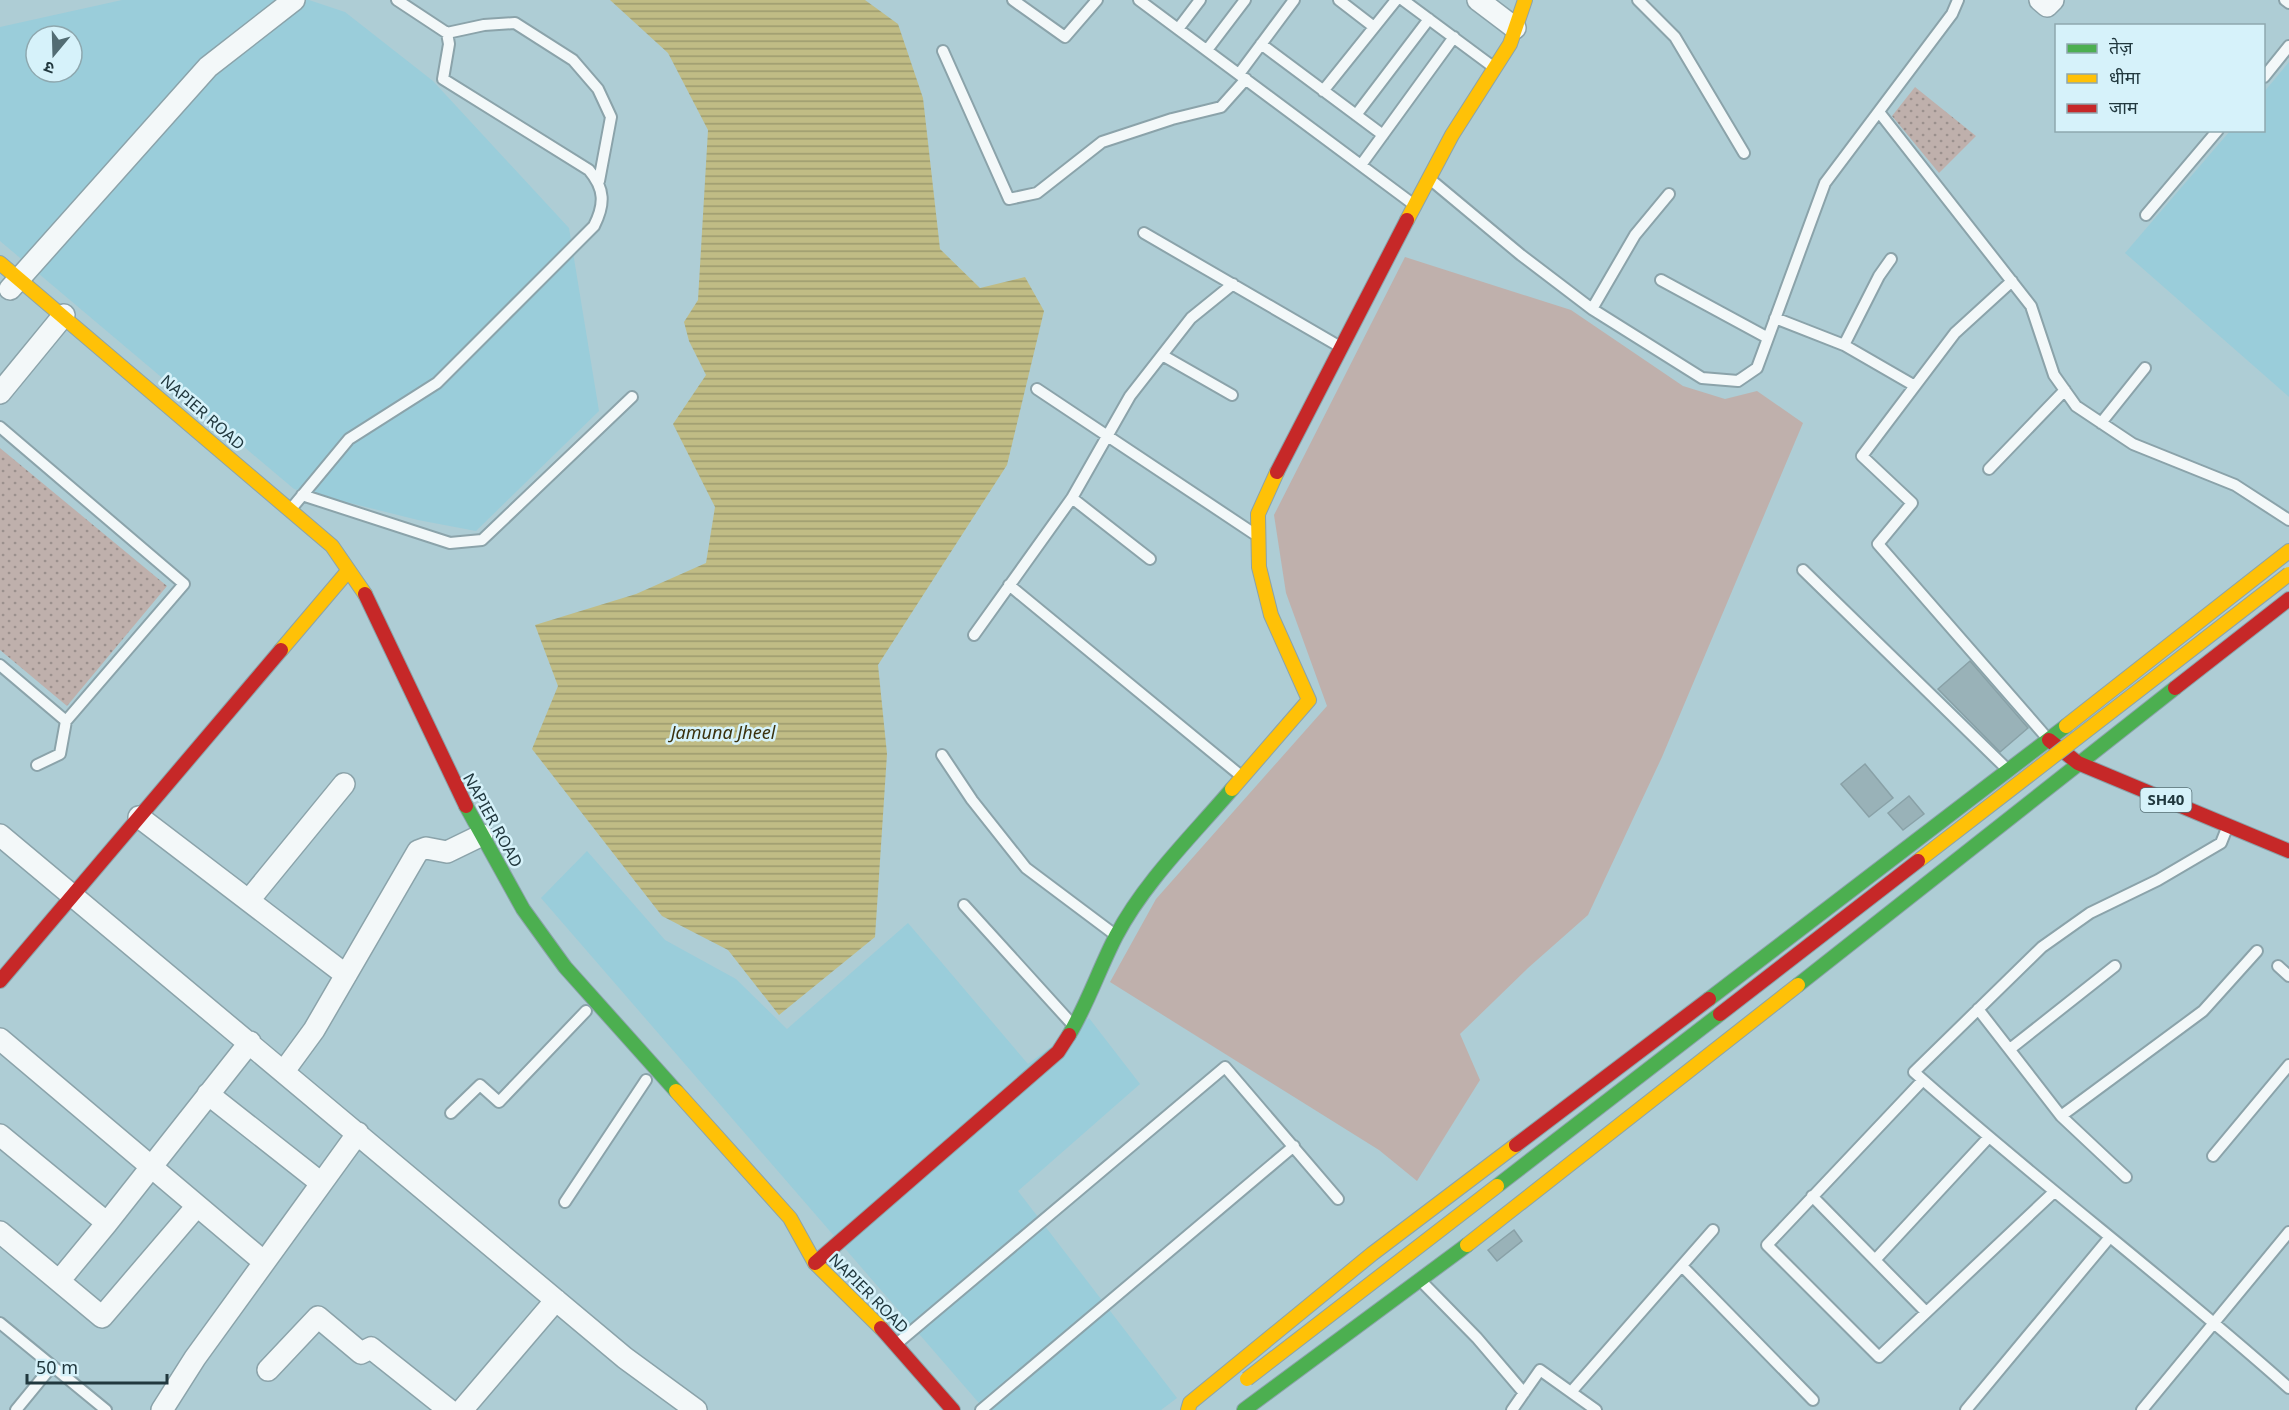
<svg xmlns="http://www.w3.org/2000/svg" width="2289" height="1410" font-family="'Noto Sans','Noto Sans Devanagari',sans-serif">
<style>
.built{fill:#9acdda;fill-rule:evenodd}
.grass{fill:#bfb0ac}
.park{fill:url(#park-dots)}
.water{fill:url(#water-rules)}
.building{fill:#99b2b8;stroke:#89a1a7;stroke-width:1.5}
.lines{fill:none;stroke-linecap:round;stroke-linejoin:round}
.lane-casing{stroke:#8ba3aa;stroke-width:14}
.street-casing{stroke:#8ba3aa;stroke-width:24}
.fast-casing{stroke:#8ba3aa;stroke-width:16}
.slow-casing{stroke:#8ba3aa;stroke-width:16}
.jam-casing{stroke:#8ba3aa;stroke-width:16}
.lane{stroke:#f3f8f9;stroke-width:10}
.street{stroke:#f3f8f9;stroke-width:21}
.fast{stroke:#4caf50;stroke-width:14}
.slow{stroke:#ffc107;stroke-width:14}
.jam{stroke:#c62828;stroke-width:14}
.fast-bridge-casing{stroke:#8ba3aa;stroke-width:16;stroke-linecap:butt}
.slow-bridge-casing{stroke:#8ba3aa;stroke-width:16;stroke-linecap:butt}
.jam-bridge-casing{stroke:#8ba3aa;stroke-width:16;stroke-linecap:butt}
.fast-bridge{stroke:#4caf50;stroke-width:14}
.slow-bridge{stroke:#ffc107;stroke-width:14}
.jam-bridge{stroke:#c62828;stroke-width:14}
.labels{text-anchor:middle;stroke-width:5;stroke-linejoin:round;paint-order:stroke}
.shield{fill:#d6f2fa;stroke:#577076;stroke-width:1.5}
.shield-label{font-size:15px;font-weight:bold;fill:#21383e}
.street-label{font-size:16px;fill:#21383e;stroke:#d6f2fa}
.water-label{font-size:18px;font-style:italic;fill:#3b320e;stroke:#d6f2fa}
</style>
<defs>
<pattern id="park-dots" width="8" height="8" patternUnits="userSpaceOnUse" patternTransform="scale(1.5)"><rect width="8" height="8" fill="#bfb0ac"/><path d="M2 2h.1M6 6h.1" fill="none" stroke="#9b908d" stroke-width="1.8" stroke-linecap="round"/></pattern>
<pattern id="water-rules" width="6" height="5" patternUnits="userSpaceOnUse" patternTransform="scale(1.5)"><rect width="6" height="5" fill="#c0bc85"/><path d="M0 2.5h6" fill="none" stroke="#9c9a6e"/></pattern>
</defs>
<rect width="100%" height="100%" fill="#aecdd5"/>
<path class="built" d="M122 0H309L345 12 433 81 569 228 599 411 476 531 418 520 294 489 0 241V27ZM36 36H72V72H36Z
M2289 62V397L2125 253 2230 131 2264 130V92Z
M587 851 665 940 736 979 787 1029 908 923 1028 1064 1089 1018 1140 1084 1018 1191 1177 1398 1161 1410H985L541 898Z"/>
<path class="grass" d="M1405 257 1571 310 1683 386 1725 399 1757 391 1803 423 1662 757 1588 915 1528 968 1460 1034 1480 1080 1417 1181 1379 1150 1110 982 1156 899 1327 706 1286 593 1274 515Z"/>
<path class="park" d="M1915 87 1976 136 1939 173 1892 116Z
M0 448 167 586 67 706 0 650Z"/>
<path class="water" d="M610 0H865L898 24 923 98 940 249 980 288 1025 277 1044 311 1007 465 878 665 887 754 875 937 779 1015 728 950 662 916 532 749 558 686 535 625 636 594 706 563 715 507 673 424 706 375 689 341 684 322 698 300 708 130 668 53Z"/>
<path class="building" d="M1970 661 2028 728 2000 752 1938 689Z
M1865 764 1893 798 1869 817 1841 784Z
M1909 796 1924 814 1903 830 1888 813Z
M1514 1230 1522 1241 1497 1261 1488 1250Z"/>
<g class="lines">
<g class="lane-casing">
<path id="lane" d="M1013 0 1065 37 1097 0
M1139 0 1413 204
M1339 0 1374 27
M1403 0 1492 66
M1638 0 1675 37 1744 153
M2285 0 2289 3
M1178 29 1200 0
M447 33 484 25 515 23 573 60 598 89 611 117 599 181
M1261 44 1383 135
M1207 50 1245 0
M943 51 1009 199 1037 193 1102 142 1172 119 1221 107 1246 79
M1239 74 1294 0
M2264 77 2289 46
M1323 91 1396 0
M1879 112 2031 306 2054 375 2076 406 2133 444 2235 485 2289 520
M1356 115 1429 19
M1361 165 1454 37
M1431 180 1521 255 1592 309 1702 378 1738 381 1757 368 1825 183 1952 14 1958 0
M2146 215 2218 130
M1144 233 1337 345
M1661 280 1768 338
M2012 281 1955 333 1862 456 1912 503 1878 544 2048 739
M1592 309 1635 235 1669 194
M1775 318 1844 345 1915 386
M1844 345 1879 276 1891 259
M1162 355 1232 395
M1037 389 1253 533
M2101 423 2145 368
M0 427 184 584 66 721 0 665
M1989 469 2065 390
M302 495 450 543 482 540 632 397
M1072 498 1150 559
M291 509 349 439 437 383 594 226C605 204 605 189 589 170L443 79 449 44 447 33 397 0
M1803 570 2007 769
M1009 585 1240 775
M974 635 1072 498 1130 396 1191 318 1233 284
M942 755 972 800 1026 868 1114 934
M37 765 60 754 66 721
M2227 828 2221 843 2158 880 2090 913 2042 947 1914 1072C2036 1181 2167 1279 2289 1388
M964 905 1072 1024
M2278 966 2289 976
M1978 1009 2061 1116 2126 1177
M2010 1049 2115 966
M1923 1080 1767 1245 1879 1357 2054 1192
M451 1113 480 1085 499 1102 586 1011
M2061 1116 2203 1011 2257 951
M2213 1156 2289 1065
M1812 1196 1926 1312
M565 1202 646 1080
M1875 1260 1989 1137
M1682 1266 1813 1400
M1423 1283 1477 1338 1524 1393
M0 1323 106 1410
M900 1341 1225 1067 1338 1199
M1571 1392 1713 1230
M16 1410 52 1366
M981 1410 1294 1146
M1512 1410 1540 1370 1596 1410
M1966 1410 2110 1237
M2142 1410 2289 1232"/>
</g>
<g class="street-casing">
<path id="street" d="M1478 0 1515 28
M2040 0 2047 6 2053 0
M10 289 208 67 294 0
M0 393 64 315
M139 817 346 975
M0 835 625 1358 696 1410
M249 900 344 784
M0 1039 264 1262
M284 1071 314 1030 418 851 426 848 447 852 482 835
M208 1094 321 1183
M0 1135 107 1223 59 1281
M107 1223 250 1042
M0 1232 102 1317 197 1206
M268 1370 318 1317 361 1353 371 1348 449 1410
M162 1410 195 1358 358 1133
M462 1410 556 1300"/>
</g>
<g class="fast-casing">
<path id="fast" d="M466 806 523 909 565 967 676 1091
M1798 985 2175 688
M1709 999 2066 726
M1069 1035C1088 1003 1099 969 1116 936 1145 881 1192 836 1232 789
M1244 1410 1467 1245"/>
</g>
<g class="slow-casing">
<path id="slow" d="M1407 220 1452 135 1510 44 1525 0
M0 263 332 546 365 594
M281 650 348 571
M2066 726 2289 551
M1232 789 1309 700 1271 615 1259 567 1258 514 1277 472
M676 1091 790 1218 815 1263 881 1328
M1467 1245 1798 985
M1188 1410 1190 1403 1372 1254 1516 1145"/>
</g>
<g class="jam-casing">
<path id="jam" d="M1277 472 1407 220
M365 594 466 806
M2175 688 2289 599
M2049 740 2078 763 2289 851
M0 981 281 650
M1516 1145 1709 999
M815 1263 1058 1052 1069 1035
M881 1328 953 1410"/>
</g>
<use href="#lane" class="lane"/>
<use href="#street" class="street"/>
<use href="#fast" class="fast"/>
<use href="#slow" class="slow"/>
<use href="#jam" class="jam"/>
<g class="fast-bridge-casing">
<path id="fast-bridge" d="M1497 1186 1720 1014"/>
</g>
<g class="slow-bridge-casing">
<path id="slow-bridge" d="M1918 861 2289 574
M1247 1379 1497 1186"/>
</g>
<g class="jam-bridge-casing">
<path id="jam-bridge" d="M1720 1014 1918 861"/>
</g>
<use href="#fast-bridge" class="fast-bridge"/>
<use href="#slow-bridge" class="slow-bridge"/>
<use href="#jam-bridge" class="jam-bridge"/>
</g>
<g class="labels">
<rect class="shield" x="2140.5" y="788" width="51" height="24" rx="4.5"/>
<g class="shield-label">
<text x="2166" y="805">SH40</text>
</g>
<g class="street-label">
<text transform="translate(203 412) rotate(41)" y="6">NAPIER ROAD</text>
<text transform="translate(493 820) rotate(61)" y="6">NAPIER ROAD</text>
<text transform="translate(869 1293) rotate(45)" y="6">NAPIER ROAD</text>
</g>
<g class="water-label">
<text x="723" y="739">Jamuna Jheel</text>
</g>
</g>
<rect x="2055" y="24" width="210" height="108" fill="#d6f2fa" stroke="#8ea8af" stroke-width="1.5"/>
<rect x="2067" y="44" width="30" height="9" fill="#4caf50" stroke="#8ea8af" stroke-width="1.5"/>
<text x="2109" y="54" font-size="18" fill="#21383e">तेज़</text>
<rect x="2067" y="74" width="30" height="9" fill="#ffc107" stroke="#8ea8af" stroke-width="1.5"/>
<text x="2109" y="84" font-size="18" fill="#21383e">धीमा</text>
<rect x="2067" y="104" width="30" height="9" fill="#c62828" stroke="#8ea8af" stroke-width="1.5"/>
<text x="2109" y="114" font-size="18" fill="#21383e">जाम</text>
<g transform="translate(54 54) rotate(199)"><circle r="28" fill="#d6f2fa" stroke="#8ea8af" stroke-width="1.5"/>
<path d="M0-4.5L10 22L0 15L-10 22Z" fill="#526c73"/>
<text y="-9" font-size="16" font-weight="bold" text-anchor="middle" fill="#21383e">उ</text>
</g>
<path d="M27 1374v9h140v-9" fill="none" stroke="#21383e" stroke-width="3"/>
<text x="36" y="1374" font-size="18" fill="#21383e" stroke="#d6f2fa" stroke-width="4.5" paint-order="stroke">50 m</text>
</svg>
